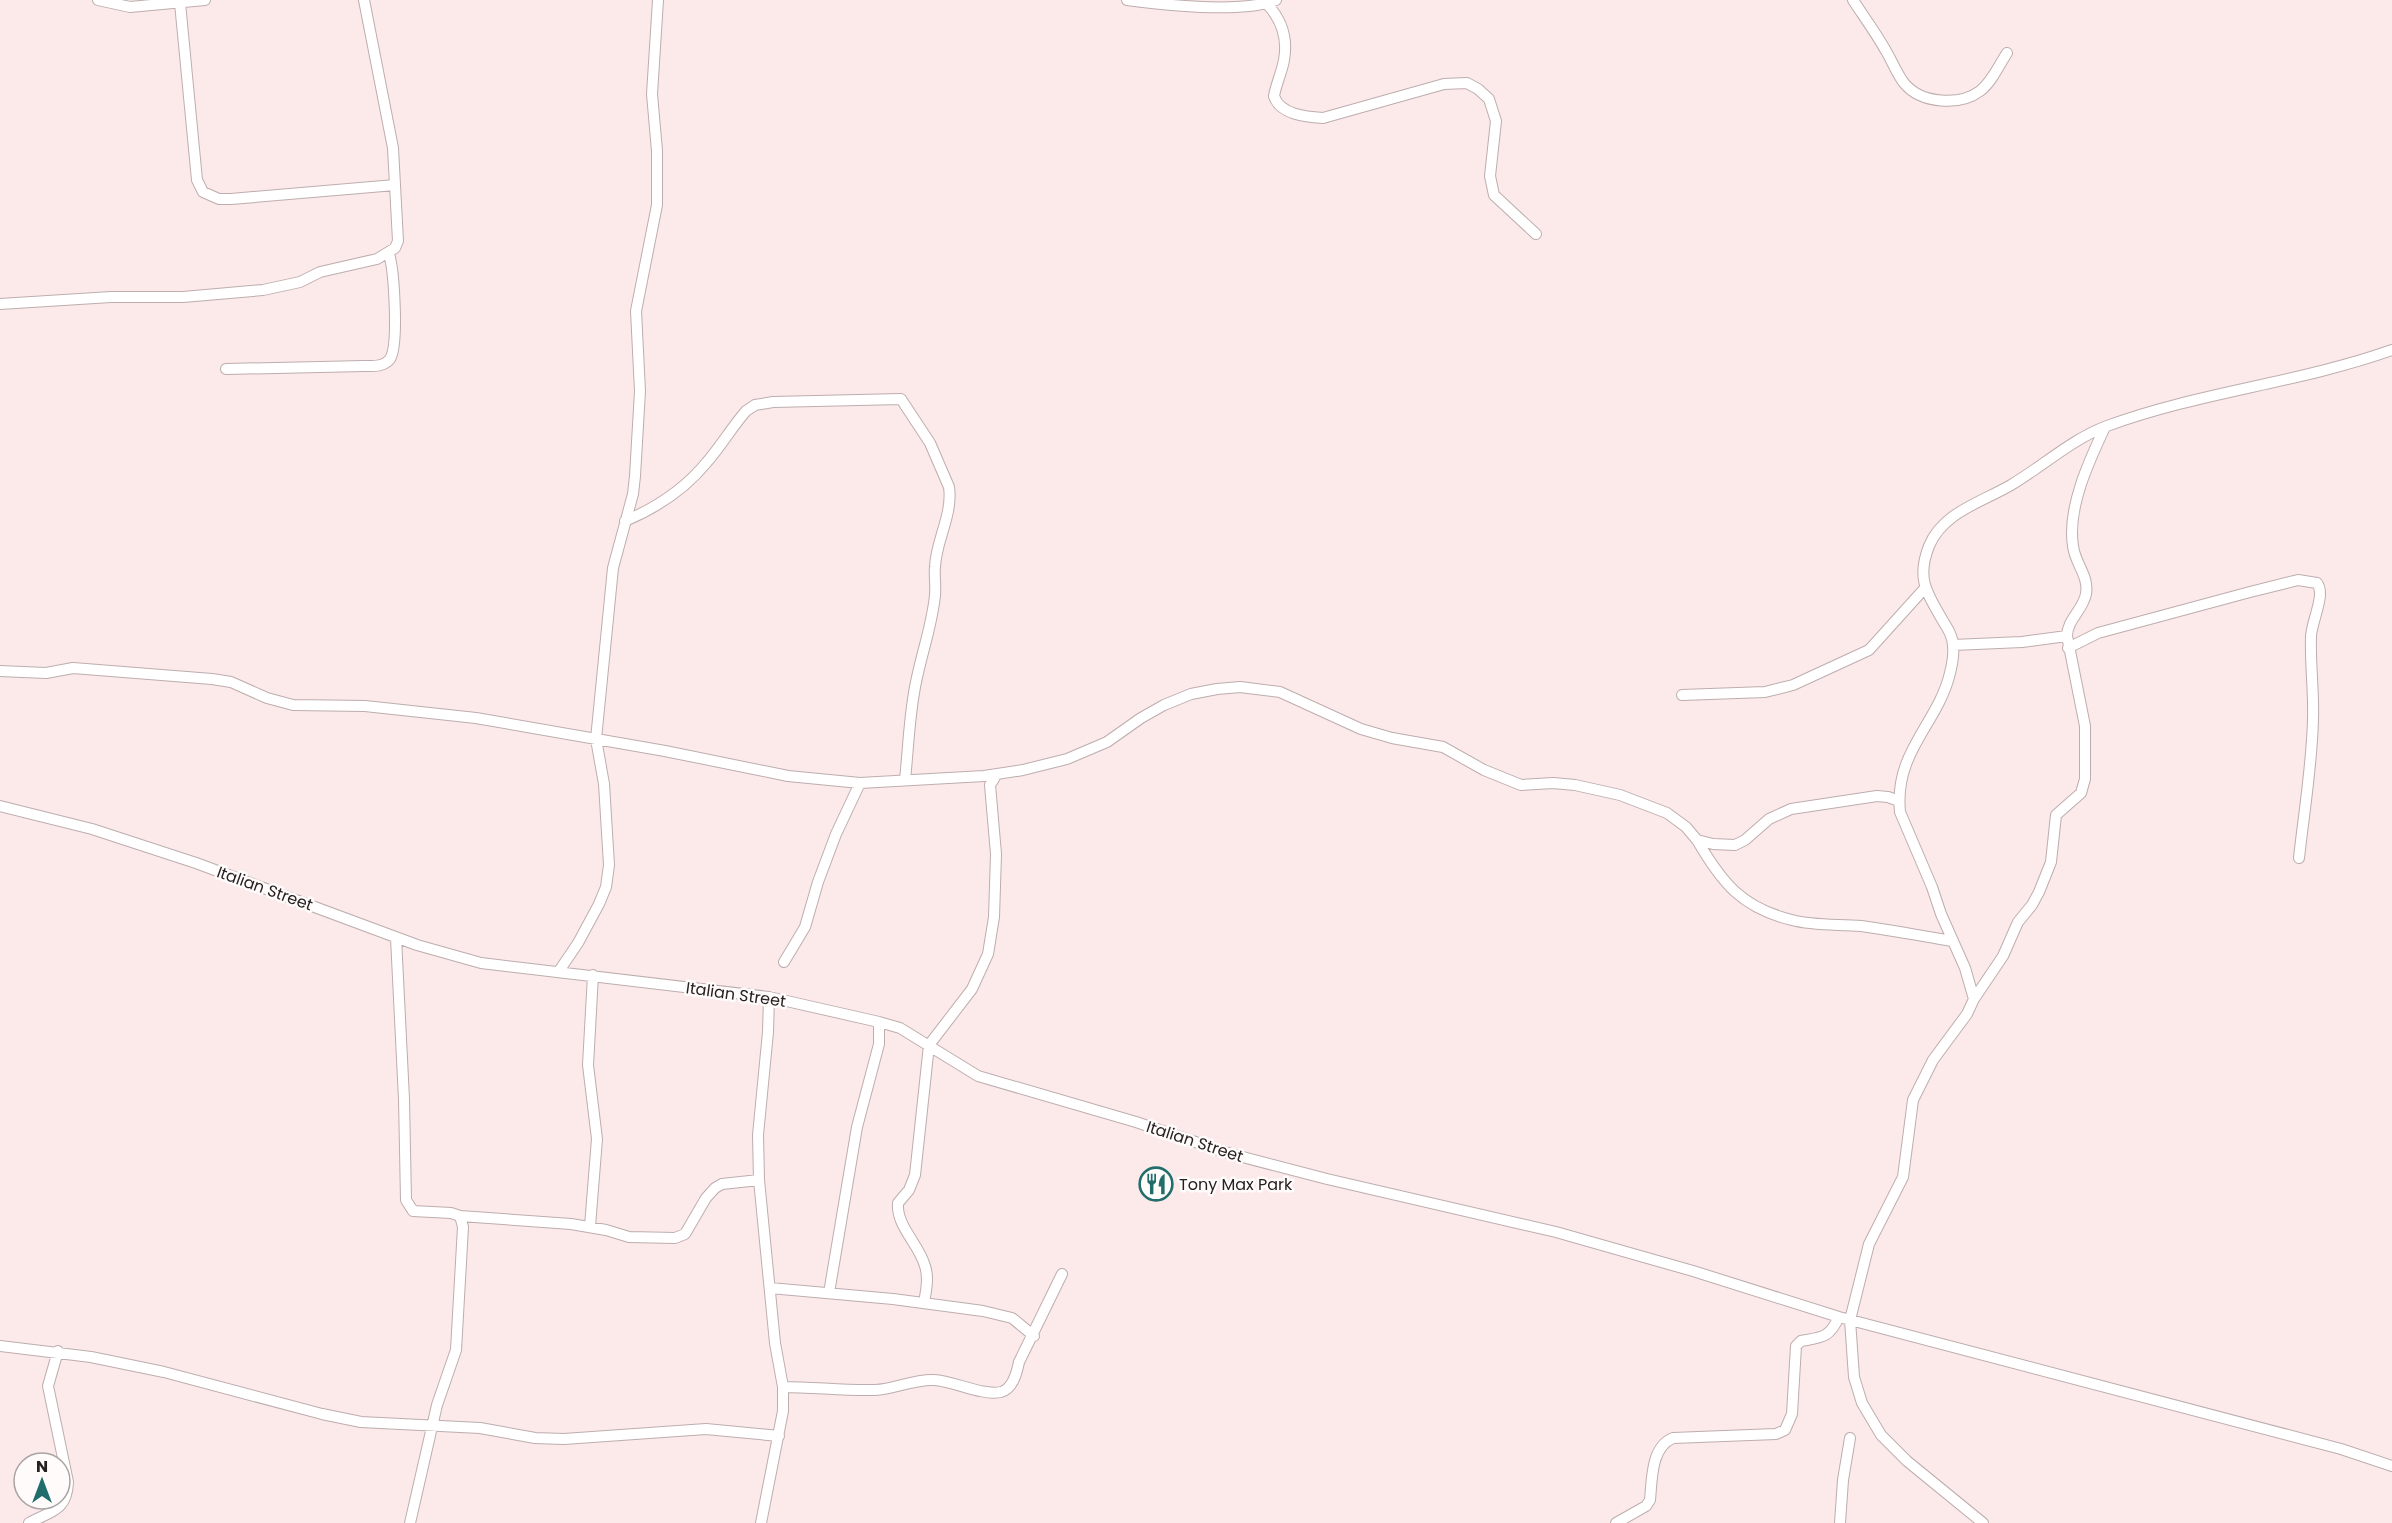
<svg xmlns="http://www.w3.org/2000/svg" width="2392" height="1523" font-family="Poppins,sans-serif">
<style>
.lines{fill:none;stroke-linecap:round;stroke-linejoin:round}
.street-casing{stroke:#beadae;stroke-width:12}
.street{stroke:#fff;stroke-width:10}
.labels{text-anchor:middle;stroke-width:5;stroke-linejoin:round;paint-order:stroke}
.street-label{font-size:16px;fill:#272021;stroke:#fffbfb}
.poi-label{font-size:16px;fill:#272021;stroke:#fffbfb;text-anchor:start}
</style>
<rect width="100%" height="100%" fill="#fceaeb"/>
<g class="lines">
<g class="street-casing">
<path id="street" d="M98 0 130 7 205 0
M1127 0C1165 5 1241 14 1276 0
M1853 0C1864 17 1876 33 1886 51 1892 61 1897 74 1904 83 1921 104 1960 106 1980 91 1992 82 1999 65 2007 53
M180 3 197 180 203 192 219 199H231L395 185
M1267 4C1281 19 1288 38 1284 60 1282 72 1276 84 1274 96 1280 115 1307 117 1323 118L1444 84 1467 83 1478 89 1489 99 1496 121 1490 176 1494 195 1536 234
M0 304 111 297H183L263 290 300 282 320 272 377 259 395 248 398 241 393 148 364 0
M226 369 364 366C373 366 384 367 390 359 399 345 394 270 389 254
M625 521C656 508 685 489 707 462 721 446 732 427 746 411L755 405 773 402 901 399 930 443 949 487C953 515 936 540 935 567 934 576 936 585 935 595 932 628 919 660 914 693 909 722 908 751 905 780
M1953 645 2022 642 2067 636
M2068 648 2098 633 2250 592 2298 580 2317 583C2326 594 2312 620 2311 636 2310 664 2314 692 2313 719 2312 765 2304 812 2299 858
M0 671 46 673 73 668 212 679 231 682 267 698 293 705 365 706 476 718 665 751 788 776 860 783 984 776 1023 770 1067 759 1107 742 1141 718 1164 705 1191 694 1217 689 1240 687 1280 692 1361 729 1392 738 1443 747 1484 770 1521 785 1553 783 1575 785 1620 795 1667 813 1686 827 1697 840 1713 844 1735 845 1745 840 1769 819 1791 809 1877 796 1888 797 1899 801
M1682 695 1765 692 1793 685 1869 650 1925 588
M0 806 92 829 196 863 417 945 481 963 769 997 879 1022 900 1028 978 1076 1136 1122 1231 1154 1327 1179 1556 1232 1693 1271 1839 1317 2341 1449 2392 1466
M1697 840C1722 883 1742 908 1792 920 1814 926 1839 924 1861 926 1891 930 1922 936 1952 941
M396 938 404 1099 406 1200 413 1211 451 1213 460 1216 463 1227 456 1350 437 1405 410 1523
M784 962 805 927 818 882 836 834 860 783
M559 971 578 943 599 904 606 887 609 865 604 784 596 739 613 568 633 494 635 476 640 391 636 311 657 205V151L652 94 658 0
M1974 999 2003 956 2018 922 2032 905 2039 892 2051 862 2056 815 2081 793 2085 779V726L2067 636C2067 620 2083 610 2086 594 2089 575 2075 564 2073 546 2067 508 2089 461 2105 427
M460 1216 571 1224 606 1230 629 1237 675 1238 685 1234 706 1198 715 1188 722 1184 759 1180
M590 1226 597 1139 588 1065 593 975
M770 1288 893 1299 983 1311 1012 1318 1034 1336
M829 1293 857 1127 879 1044V1022
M924 1303C926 1291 929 1278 925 1266 919 1244 896 1226 898 1203L909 1190 915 1175 929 1045 972 989 988 954 994 917 996 854 990 785 997 774
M0 1346 91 1357 164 1372 322 1414 361 1422 480 1428 535 1438 564 1439 706 1429 779 1436
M783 1387C814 1387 845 1391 875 1390 895 1389 914 1379 934 1380 954 1381 982 1396 1001 1392 1013 1389 1017 1372 1019 1362L1062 1274
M29 1523C51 1511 67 1511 68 1482L48 1386 58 1351
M761 1523 783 1411V1387L775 1343 759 1180 758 1135 768 1032 769 997
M1616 1523 1646 1506 1650 1500C1652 1479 1651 1447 1673 1438L1776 1434 1785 1430 1792 1414 1796 1346 1801 1341C1823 1337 1829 1338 1839 1317
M1840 1523 1843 1480 1850 1438
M1983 1523 1907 1461 1881 1435 1862 1403 1854 1377 1850 1320 1869 1244 1903 1177 1913 1100 1933 1060 1967 1014 1974 999 1965 968 1941 914 1932 887 1900 812C1894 751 1938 724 1950 673 1952 665 1954 654 1953 646 1953 637 1948 629 1943 621 1927 593 1916 579 1929 546 1943 512 1982 502 2011 485 2043 466 2072 439 2107 426 2199 392 2299 383 2392 350"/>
</g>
<use href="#street" class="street"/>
</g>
<defs>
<g id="restaurant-ring" transform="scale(1.725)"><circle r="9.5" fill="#fffbfb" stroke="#216d6c" stroke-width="1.5"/><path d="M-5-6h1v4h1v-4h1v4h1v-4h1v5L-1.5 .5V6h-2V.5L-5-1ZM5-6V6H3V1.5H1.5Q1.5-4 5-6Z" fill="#216d6c"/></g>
</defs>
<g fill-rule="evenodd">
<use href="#restaurant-ring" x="1156" y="1184"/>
</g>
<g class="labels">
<g class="street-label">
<text transform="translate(265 888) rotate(20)" y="6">Italian Street</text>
<text transform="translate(736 994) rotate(8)" y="6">Italian Street</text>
<text transform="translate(1195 1141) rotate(18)" y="6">Italian Street</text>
</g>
<g class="poi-label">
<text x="1179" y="1190">Tony Max Park</text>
</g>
</g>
<g transform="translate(42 1481)"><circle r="28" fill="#fffbfb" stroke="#a9a3a4" stroke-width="1.5"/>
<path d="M0-4.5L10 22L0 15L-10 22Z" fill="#216d6c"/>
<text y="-9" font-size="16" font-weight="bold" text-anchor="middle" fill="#272021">N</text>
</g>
</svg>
